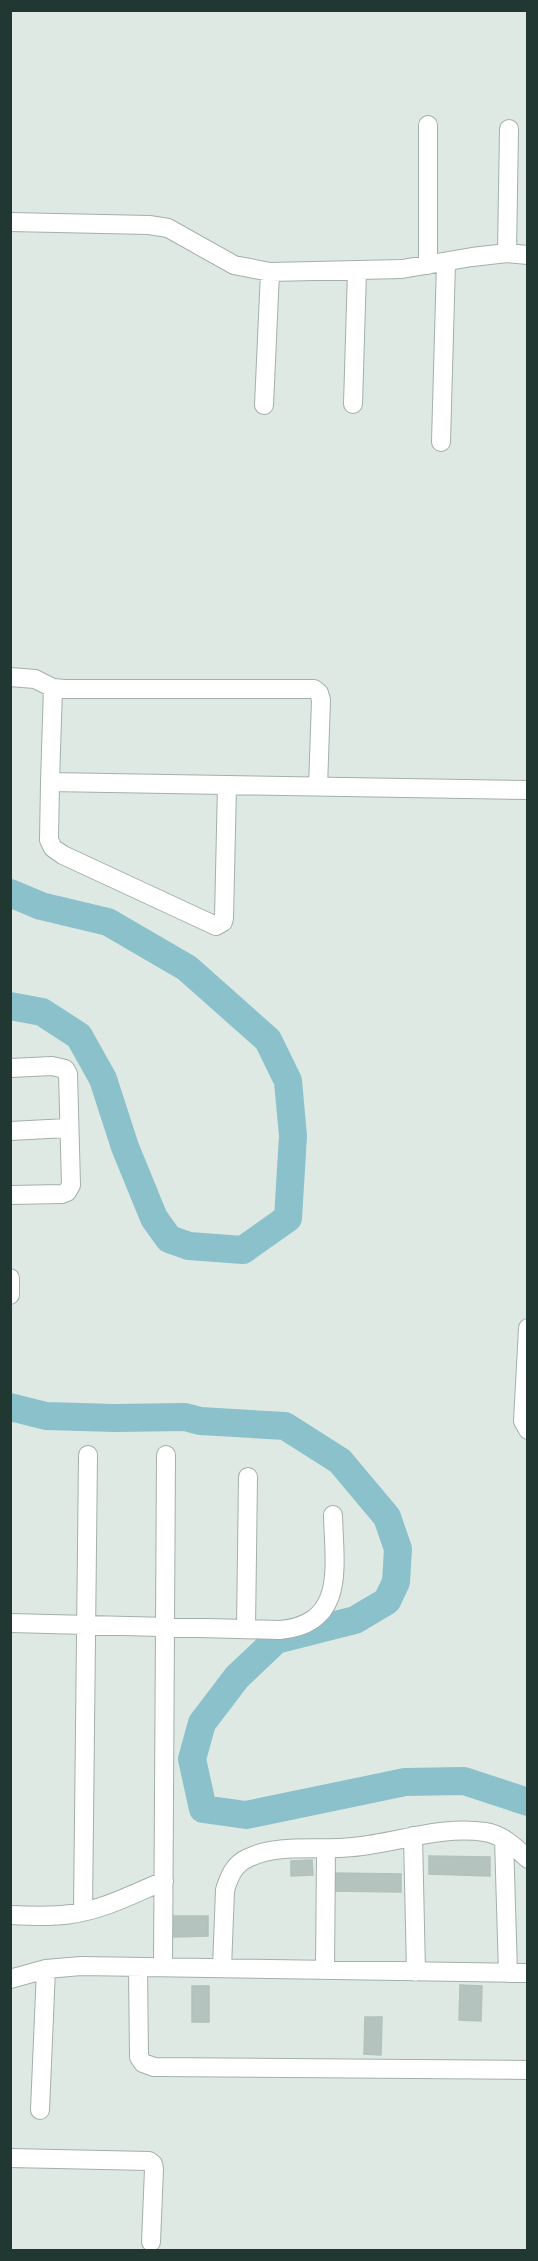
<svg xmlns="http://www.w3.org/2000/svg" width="538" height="2261" font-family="Commissioner,sans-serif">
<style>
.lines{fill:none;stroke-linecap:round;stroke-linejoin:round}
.river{stroke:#8ac1ca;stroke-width:28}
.building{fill:#b4c3bd;stroke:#b2c1bb;stroke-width:1.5}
.minor-casing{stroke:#a2b0ab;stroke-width:20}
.minor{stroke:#fff;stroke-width:18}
</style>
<rect width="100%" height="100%" fill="#dfe9e4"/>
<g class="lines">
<path class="river" d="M10 893 41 906 108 922 187 968 268 1040 288 1081 293 1136 288 1218 243 1250 189 1246 169 1239 154 1218 125 1147 103 1079 79 1036 42 1012 10 1006
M10 1407 46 1416 115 1418 185 1417 200 1421 285 1426 340 1461 387 1517 398 1549 396 1582 387 1601 355 1620 276 1640 237 1677 202 1723 192 1759 203 1809 246 1815 405 1782 464 1781 528 1802"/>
</g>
<path class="building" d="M429 1856 490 1857V1876L429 1874Z
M312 1860 313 1875 291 1876V1861Z
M333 1873 401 1874V1892L333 1891Z
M173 1916H208V1936L174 1937Z
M460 1985 482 1986 481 2021 459 2020Z
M192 1986H209V2022H192Z
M365 2017H382L381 2055 364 2054Z"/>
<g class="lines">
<g class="minor-casing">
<path id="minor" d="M428 125V265
M10 222 149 225 168 228 234 265 270 272 402 269 472 257 507 253 528 255
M507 253 509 129
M353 404 357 271
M264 405 270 272
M441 442 446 262
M10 677 35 679 53 688 65 689H314L319 693 321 700 318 787
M53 688 50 782 528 790
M50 782 49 840 53 848 63 855 216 926 223 922 224 918 227 785
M10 1068 52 1066 65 1069 68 1074 71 1185 67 1192 62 1194 10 1195
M10 1131 68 1128
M10 1278V1295
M528 1328 523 1421 528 1430
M10 1623 280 1630C347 1624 334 1565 333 1515
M246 1629 248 1477
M413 1836 416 1972
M504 1839 508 1973
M83 1911 88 1455
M10 1915C31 1916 51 1917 71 1914 103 1910 135 1893 164 1881
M138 1967 139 2057 143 2063 154 2067 528 2070
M163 1967 166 1455
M222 1968 225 1890C229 1877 234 1864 248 1858 279 1843 319 1851 353 1847 397 1843 441 1825 485 1832 503 1835 515 1847 528 1859
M325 1970 326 1849
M10 1979 46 1969 81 1966 528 1973
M40 2110 46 1969
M10 2158 149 2161 153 2164 154 2169 151 2242"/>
</g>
<use href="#minor" class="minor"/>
</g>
<rect width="538" height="2261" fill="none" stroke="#213731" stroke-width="24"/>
</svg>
